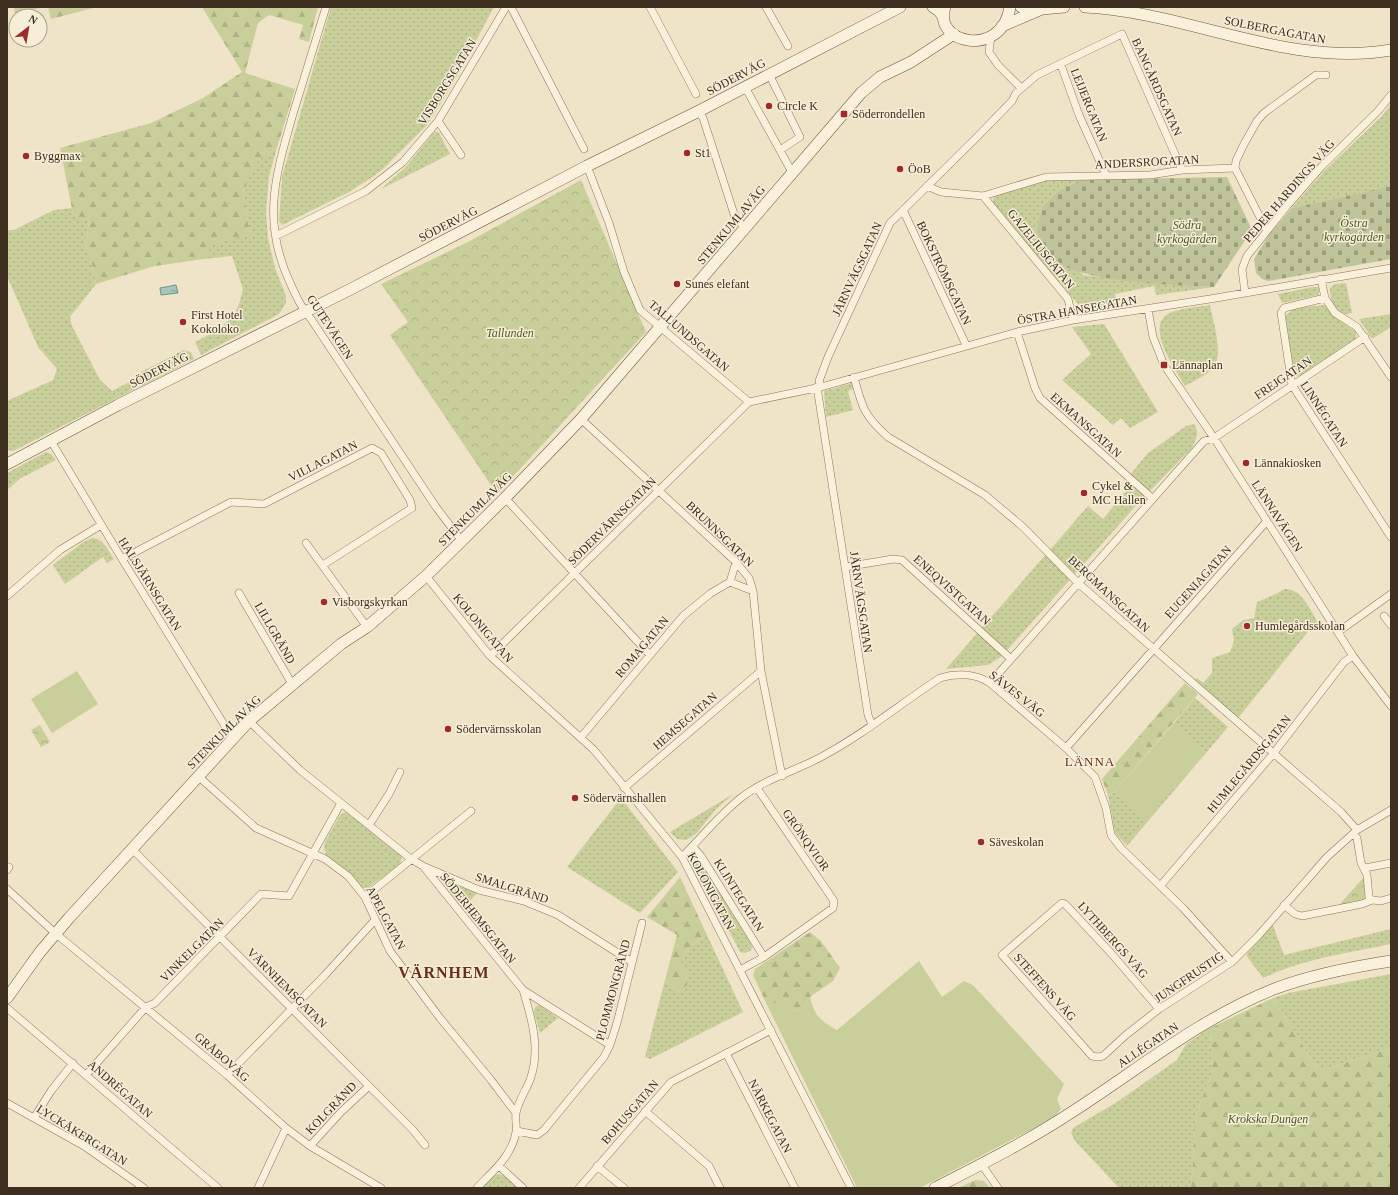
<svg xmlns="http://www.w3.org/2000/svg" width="1398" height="1195" font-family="'Times New Roman',serif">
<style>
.grass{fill:url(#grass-dots)}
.forest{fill:url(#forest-firs)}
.cemetery{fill:url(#cemetery-stones)}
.park{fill:url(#park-crowns)}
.pitch{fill:#c9cf9b}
.water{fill:url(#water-ripples);stroke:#6f938a}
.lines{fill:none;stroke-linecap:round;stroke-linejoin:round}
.street-casing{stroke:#8d765c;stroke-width:8}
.secondary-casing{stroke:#6f573f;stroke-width:12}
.street{stroke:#faf1dc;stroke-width:7}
.secondary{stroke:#faf1dc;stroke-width:11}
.poi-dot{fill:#9e2a2b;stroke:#f7eed8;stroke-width:1.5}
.labels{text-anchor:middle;stroke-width:3;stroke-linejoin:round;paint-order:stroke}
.street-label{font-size:12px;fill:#3d2e20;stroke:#f7eed8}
.poi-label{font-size:12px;fill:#3d2e20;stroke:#f7eed8;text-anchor:start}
.park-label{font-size:12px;font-style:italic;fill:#4d5a26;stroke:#f7eed8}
.neighbourhood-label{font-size:13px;letter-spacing:1px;fill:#6b2e1e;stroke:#f7eed8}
.district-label{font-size:16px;font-weight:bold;letter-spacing:1px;fill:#6b2e1e;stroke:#f7eed8}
</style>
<defs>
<pattern id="grass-dots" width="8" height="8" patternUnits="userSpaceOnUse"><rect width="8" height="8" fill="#c9cf9b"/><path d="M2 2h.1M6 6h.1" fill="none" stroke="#aeb285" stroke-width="1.8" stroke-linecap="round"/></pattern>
<pattern id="forest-firs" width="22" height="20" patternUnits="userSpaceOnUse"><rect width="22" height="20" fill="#c9cf9b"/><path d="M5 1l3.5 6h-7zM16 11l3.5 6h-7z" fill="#aeb285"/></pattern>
<pattern id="cemetery-stones" width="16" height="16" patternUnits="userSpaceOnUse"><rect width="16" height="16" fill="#bfc49a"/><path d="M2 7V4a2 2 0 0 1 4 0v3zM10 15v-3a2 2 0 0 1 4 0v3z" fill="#9ca07d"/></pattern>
<pattern id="park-crowns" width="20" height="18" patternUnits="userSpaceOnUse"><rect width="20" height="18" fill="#c9cf9b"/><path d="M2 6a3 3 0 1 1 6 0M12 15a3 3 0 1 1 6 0" fill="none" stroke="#aeb285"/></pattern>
<pattern id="water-ripples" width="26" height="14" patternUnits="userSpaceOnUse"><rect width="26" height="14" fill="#a9c4bc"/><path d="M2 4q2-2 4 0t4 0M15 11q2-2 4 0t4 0" fill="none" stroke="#8ba098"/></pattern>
</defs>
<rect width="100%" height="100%" fill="#f0e4c8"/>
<path class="grass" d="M331 7H494L451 87 427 125 383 169 371 178 349 192 282 225 279 221 282 177Z
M1391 104V186L1292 208 1325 170 1382 116Z
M435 131 439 133 450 154 381 189 406 167Z
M277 148 269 176 266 212 268 238 275 268 286 296V303L279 314 201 355 195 342 218 330 235 314 239 304 243 289 232 256 204 259 212 244 251 234C244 206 239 184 259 160 263 155 271 152 277 148Z
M1046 180H1081L1058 191 1042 207 1036 230 1083 275 1161 284 1214 287 1156 295 1154 286 1115 294 1118 306 1088 312 1084 311 993 204V199L996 195Z
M72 208 73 214 89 221 85 247 91 260 96 284 70 317 72 326 100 380 112 391 131 381 135 389 25 445 13 451 7 450V403L9 400 53 380 57 369 38 347 7 276V230H14L54 210Z
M1346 283 1352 313C1337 319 1329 300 1330 288L1335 284Z
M1313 287H1318L1320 289 1318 295 1282 303 1278 294Z
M1210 305C1213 322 1225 356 1212 369 1205 376 1194 381 1185 386 1176 370 1143 325 1170 313 1181 308 1197 307 1210 305Z
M1325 305 1331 314 1356 332V341L1303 375 1296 376 1293 373 1286 320V315L1295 308Z
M1391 314V327L1372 339 1359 319Z
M1104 324 1158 412 1130 428 1121 418 1113 425 1062 380 1091 354 1072 327Z
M184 350 191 352 194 359 142 386 139 379 141 372Z
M852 383 853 389 848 391 853 410 826 417 824 391Z
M1194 424 1197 430V436L1192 448 1141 500 1001 657 988 665 946 669 1088 506 1103 519 1136 479 1130 475 1147 454 1186 426Z
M46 452 51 454 56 460 21 478 7 490V473Z
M92 538C103 538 108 550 114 559L107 563 103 557 65 584 53 565 82 543Z
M1284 589C1302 588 1310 610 1319 624L1310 629 1238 718 1195 680 1197 678 1203 683 1212 673V658L1230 652 1234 641 1232 629 1243 620 1254 618 1257 602 1276 594Z
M1195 698 1228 727 1127 846 1115 833 1108 795 1114 792 1146 819 1205 751 1174 723Z
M735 793 716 809 696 834 686 840 677 839 670 832Z
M621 798 678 872 640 913 567 867Z
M345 812 350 814 400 854 402 857 400 864 368 888H361L351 874 326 855 324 848 325 842 340 815Z
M696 858H700L753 947 750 951 745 953 740 952 695 865Z
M448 882 477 893 463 909 444 886Z
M1272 923 1284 955 1391 929V944C1349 953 1302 959 1263 978L1246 955Z
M707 935 743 1012 650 1059 645 1057 665 980 679 992 688 972 681 962 690 946Z
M1391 974V1048L1319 1071 1273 998 1288 993Z
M539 1005 558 1018 540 1033 534 1012 535 1007Z
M1210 1028 1212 1072 1196 1115 1191 1188H1119L1075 1141 1071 1133 1073 1128 1117 1102 1177 1060 1186 1044Z
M499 1174 504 1176 517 1188H482L494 1175Z"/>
<path class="forest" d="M14 7H44L15 14Z
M48 7H97L51 19Z
M202 7H318L309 42 299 39 303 25 269 15 258 23 245 73 295 89 277 148C271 152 263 155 259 160 239 185 244 206 251 234L212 244 204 259 155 266 96 284 91 261 85 247 89 222 73 214 60 148 151 123 203 98 242 72Z
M1185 683 1198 694 1114 792 1108 795 1102 779Z
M680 877 707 935 690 946 681 962 688 972 687 985 679 992 665 980 677 935 647 917Z
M810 932 821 941 840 968 833 981 810 997 803 1008 794 1011 776 1003 768 1007 753 975 755 969Z
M1273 998 1319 1071 1391 1048V1188H1191L1196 1115 1212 1072 1210 1028Z
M975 1180 984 1181 990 1188H958Z"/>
<path class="cemetery" d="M1227 177 1252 230 1214 287C1178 285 1082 283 1057 261 1048 254 1042 239 1036 230L1042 207 1058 191 1081 180Z
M1391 186V259L1268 281 1262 279 1256 273 1254 259 1269 235 1292 208Z"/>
<path class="park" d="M581 180 646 332 497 494 390 335 408 322 381 284 466 243Z
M40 725 50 742 41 747 31 730Z
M1364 877 1365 898 1361 902 1339 905Z"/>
<path class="pitch" d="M77 671 98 704 52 733 31 699Z
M1174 723 1205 751 1146 820 1114 792Z
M919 961 942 997 964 981 973 985 1064 1084 1057 1099 1061 1109 1055 1117 920 1188H857L768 1007 776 1003 794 1011 803 1008 810 997C815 1017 820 1020 837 1030Z"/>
<path class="water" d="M176 285 178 293 161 295 160 288Z"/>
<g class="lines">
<g class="street-casing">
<path id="street" d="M326 7C315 43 304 78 293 114 275 177 261 222 291 285 297 297 301 309 311 319L436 507 461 540
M511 7 584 149
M650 7 696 94
M766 7 788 46
M991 36 989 52 998 65 1021 88
M1061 65 1079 115 1106 175
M769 74 800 137 780 150
M745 87 793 174
M699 111 703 118 735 217 746 229
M438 121 461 155
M587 166 609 223 624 272 640 310 749 402
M1235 168 1236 161 1243 146 1257 121 1264 113 1316 75H1326
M1235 168 1267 231
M927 186 941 192 983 196 1046 177 1150 175 1182 170 1235 168
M983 196 1068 299 1073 320
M903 210 966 345
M276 236 366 191 403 162 438 121 506 7
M1321 279 1325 298 1335 313 1357 327 1391 377
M1245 293 1242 269 1247 256 1287 206 1321 167 1378 111 1391 95
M1325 298 1284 308 1281 313 1292 385 1391 537
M1148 309 1153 337 1164 365 1214 438 1353 656 1391 706
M1017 332 1035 388 1040 398 1152 498
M854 377C862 407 864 416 888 437L985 495 1023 527 1078 583 1341 812 1357 830
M817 387 868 715 872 725
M821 387 819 381 828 357 890 223 977 137 1012 101 1016 93 1037 75 1122 34 1182 170
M749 402 821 387 1017 332 1073 320 1210 299 1391 268
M581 419 736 562 749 578 753 591 761 671 782 776
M51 441 122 559 225 726 235 736
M505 498 650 655
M306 543 367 627
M122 559 231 502 264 504 372 448 381 453 410 500 412 508 323 565
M736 562 730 582 753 591
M845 567 893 559 902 560 1011 659
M426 576 490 656 594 750 682 857 851 1188
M239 593 292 684
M7 596 60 550 101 525
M1384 616 1391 625
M1338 632 1391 594
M490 656 749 402
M990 683 1204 441 1214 438 1365 337
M249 721 300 770 411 859 423 866 523 990C532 1019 541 1050 530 1080 526 1090 518 1102 516 1113 515 1119 517 1126 516 1132 512 1156 493 1171 477 1188
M581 737 683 616 711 593 730 582
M1066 748 1267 521
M198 776 256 828 325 859 348 876 365 897 390 951 440 1018 491 1080 516 1113
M624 788 761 671
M369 825 389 794 400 772
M693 847 701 856 764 957
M132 849 413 1130 425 1145
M682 857C702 837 720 814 742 797 765 779 795 771 821 757 863 735 900 704 940 678 956 673 975 673 990 683L1066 748 1095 777 1106 808 1111 835 1121 848 1183 908 1232 962
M425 867 479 890 524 901 558 915 632 962
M1365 868 1391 863
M7 870 9 867
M1161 885 1273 754 1344 662 1353 656
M7 889 55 933 227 1075 286 1128 310 1146 381 1188
M365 897 471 811
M1372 900 1381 901 1391 898
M1284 905 1295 914 1302 916 1362 904 1372 900 1369 897 1367 875 1361 863 1357 838 1353 834
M740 970 764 957 833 908 834 901 757 788
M523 990 610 1045
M7 1008 218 1188
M1159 1009 1110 952 1065 904 1062 903 1002 955 1092 1056 1098 1057 1103 1056 1126 1035 1159 1009 1232 962 1258 936 1327 857 1357 830 1391 810
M726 1053 795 1188
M87 1074 146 1007 155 1003 261 894 289 896 341 803
M227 1075 325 975 375 920
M7 1103 84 1146 144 1188
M645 1111 709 1166 720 1188
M34 1118 51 1091 73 1063
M517 1131 537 1135 544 1130 604 1057 610 1045 617 1023 642 923
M310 1146 341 1112 369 1086
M982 1165 998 1188
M499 1166 523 1188
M597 1166 624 1188
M258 1188 286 1128
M579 1188 671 1082 771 1030"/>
</g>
<g class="secondary-casing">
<path id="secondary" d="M933 7 939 11 944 18
M945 7C932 44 1002 59 1010 7
M1021 7 1042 9 1064 7
M1085 7C1188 12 1287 68 1391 50
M1002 26 1042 9
M7 464 118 405 351 289 587 166 699 111 900 7
M7 998 40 952 69 918 249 721 341 644 367 627 426 576 505 498 581 419 861 93 880 77 911 62 954 34
M935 1188C982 1164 1030 1140 1075 1110 1140 1068 1201 1018 1274 989 1311 975 1352 967 1391 961"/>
</g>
<use href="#street" class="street"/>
<use href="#secondary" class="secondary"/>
</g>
<g class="poi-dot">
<circle cx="769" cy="106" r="4"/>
<rect x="840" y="110" width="8" height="8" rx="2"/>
<circle cx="687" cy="153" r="4"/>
<circle cx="26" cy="156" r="4"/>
<circle cx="900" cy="169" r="4"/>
<circle cx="677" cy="284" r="4"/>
<circle cx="183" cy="322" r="4"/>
<rect x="1160" y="361" width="8" height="8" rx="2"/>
<circle cx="1246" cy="463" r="4"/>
<circle cx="1084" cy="493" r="4"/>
<circle cx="324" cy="602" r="4"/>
<circle cx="1247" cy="626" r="4"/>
<circle cx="448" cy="729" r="4"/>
<circle cx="575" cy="798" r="4"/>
<circle cx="981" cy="842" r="4"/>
</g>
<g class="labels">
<g class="street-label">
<text transform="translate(1275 30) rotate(11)" y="4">SOLBERGAGATAN</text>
<text transform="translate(736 77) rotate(-28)" y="4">SÖDERVÄG</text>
<text transform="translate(447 82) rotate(-58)" y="4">VISBORGSGATAN</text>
<text transform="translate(1157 87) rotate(66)" y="4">BANGÅRDSGATAN</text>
<text transform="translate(1089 105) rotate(68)" y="4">LEIJERGATAN</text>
<text transform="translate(1147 162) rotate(-3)" y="4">ANDERSROGATAN</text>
<text transform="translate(1289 191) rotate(-49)" y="4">PEDER HARDINGS VÄG</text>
<text transform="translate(448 224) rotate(-27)" y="4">SÖDERVÄG</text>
<text transform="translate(731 225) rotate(-50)" y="4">STENKUMLAVÄG</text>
<text transform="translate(1041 249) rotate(51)" y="4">GAZELIUSGATAN</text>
<text transform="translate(857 269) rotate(-65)" y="4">JÄRNVÄGSGATAN</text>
<text transform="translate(944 273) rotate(65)" y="4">BOKSTRÖMSGATAN</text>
<text transform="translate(1077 310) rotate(-10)" y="4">ÖSTRA HANSEGATAN</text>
<text transform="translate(330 327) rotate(57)" y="4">GUTEVÄGEN</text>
<text transform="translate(689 336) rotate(41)" y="4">TALLUNDSGATAN</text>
<text transform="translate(159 370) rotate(-27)" y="4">SÖDERVÄG</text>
<text transform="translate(1283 378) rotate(-34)" y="4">FREJGATAN</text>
<text transform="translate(1324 414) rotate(57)" y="4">LINNÉGATAN</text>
<text transform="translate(1086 425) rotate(42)" y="4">EKMANSGATAN</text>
<text transform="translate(323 461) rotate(-27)" y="4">VILLAGATAN</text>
<text transform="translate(475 509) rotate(-45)" y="4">STENKUMLAVÄG</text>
<text transform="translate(1277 516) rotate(57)" y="4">LÄNNAVÄGEN</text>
<text transform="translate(612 521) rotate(-45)" y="4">SÖDERVÄRNSGATAN</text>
<text transform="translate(720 534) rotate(44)" y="4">BRUNNSGATAN</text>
<text transform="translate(1198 582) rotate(-48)" y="4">EUGENIAGATAN</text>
<text transform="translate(150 584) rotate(58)" y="4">HALSJÄRNSGATAN</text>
<text transform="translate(952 590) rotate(42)" y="4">ENEQVISTGATAN</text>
<text transform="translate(1109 594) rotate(43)" y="4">BERGMANSGATAN</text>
<text transform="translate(861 602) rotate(82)" y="4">JÄRNVÄGSGATAN</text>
<text transform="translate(483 628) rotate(50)" y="4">KOLONIGATAN</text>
<text transform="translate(275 633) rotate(60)" y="4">LILLGRÄND</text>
<text transform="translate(642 647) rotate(-50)" y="4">ROMAGATAN</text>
<text transform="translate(1017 694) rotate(38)" y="4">SÄVES VÄG</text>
<text transform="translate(685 721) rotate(-41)" y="4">HEMSEGATAN</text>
<text transform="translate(224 732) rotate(-45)" y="4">STENKUMLAVÄG</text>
<text transform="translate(1249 764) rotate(-50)" y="4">HUMLEGÅRDSGATAN</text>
<text transform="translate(806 840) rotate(55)" y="4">GRÖNQVIOR</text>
<text transform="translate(512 888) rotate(18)" y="4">SMALGRÄND</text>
<text transform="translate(711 891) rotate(62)" y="4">KOLONIGATAN</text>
<text transform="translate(739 895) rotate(58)" y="4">KLINTEGATAN</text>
<text transform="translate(386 918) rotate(62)" y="4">APELGATAN</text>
<text transform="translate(478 918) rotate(51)" y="4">SÖDERHEMSGATAN</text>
<text transform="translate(1113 940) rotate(48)" y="4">LYTHBERGS VÄG</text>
<text transform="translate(192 950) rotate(-45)" y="4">VINKELGATAN</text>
<text transform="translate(1189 977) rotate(-34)" y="4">JUNGFRUSTIG</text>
<text transform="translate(1045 987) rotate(48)" y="4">STEFFENS VÄG</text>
<text transform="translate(287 988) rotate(45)" y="4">VÄRNHEMSGATAN</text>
<text transform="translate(613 990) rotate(-75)" y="4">PLOMMONGRÄND</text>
<text transform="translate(1148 1045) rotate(-34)" y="4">ALLÉGATAN</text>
<text transform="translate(222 1057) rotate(41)" y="4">GRÅBOVÄG</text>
<text transform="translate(120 1089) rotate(41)" y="4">ANDRÉGATAN</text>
<text transform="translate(331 1108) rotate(-46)" y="4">KOLGRÄND</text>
<text transform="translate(630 1112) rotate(-49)" y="4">BOHUSGATAN</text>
<text transform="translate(770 1116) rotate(63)" y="4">NÄRKEGATAN</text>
<text transform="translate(82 1135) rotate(32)" y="4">LYCKÅKERGATAN</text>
</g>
<g class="poi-label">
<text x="777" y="110">Circle K</text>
<text x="852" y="118">Söderrondellen</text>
<text x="695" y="157">St1</text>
<text x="34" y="160">Byggmax</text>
<text x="908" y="173">ÖoB</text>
<text x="685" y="288">Sunes elefant</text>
<text x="191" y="319">First Hotel<tspan x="191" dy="14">Kokoloko</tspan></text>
<text x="1172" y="369">Lännaplan</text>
<text x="1254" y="467">Lännakiosken</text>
<text x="1092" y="490">Cykel &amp;<tspan x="1092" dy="14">MC Hallen</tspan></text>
<text x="332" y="606">Visborgskyrkan</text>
<text x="1255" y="630">Humlegårdsskolan</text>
<text x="456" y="733">Södervärnsskolan</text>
<text x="583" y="802">Södervärnshallen</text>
<text x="989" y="846">Säveskolan</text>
</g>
<g class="park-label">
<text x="1354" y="227">Östra<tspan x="1354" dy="14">kyrkogården</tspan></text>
<text x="1187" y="229">Södra<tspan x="1187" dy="14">kyrkogården</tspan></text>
<text x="510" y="337">Tallunden</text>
<text x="1268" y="1123">Krokska Dungen</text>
</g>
<g class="neighbourhood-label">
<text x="1090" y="766">LÄNNA</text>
</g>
<g class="district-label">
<text x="444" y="978">VÄRNHEM</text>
</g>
</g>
<rect width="1398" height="1195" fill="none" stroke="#3d2e20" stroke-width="16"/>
<g transform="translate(28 28) rotate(31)"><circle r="19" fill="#f7eed8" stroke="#ada18e"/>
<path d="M0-3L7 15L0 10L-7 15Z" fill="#9e2a2b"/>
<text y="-6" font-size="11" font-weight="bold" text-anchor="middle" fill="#3d2e20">N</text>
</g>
</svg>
